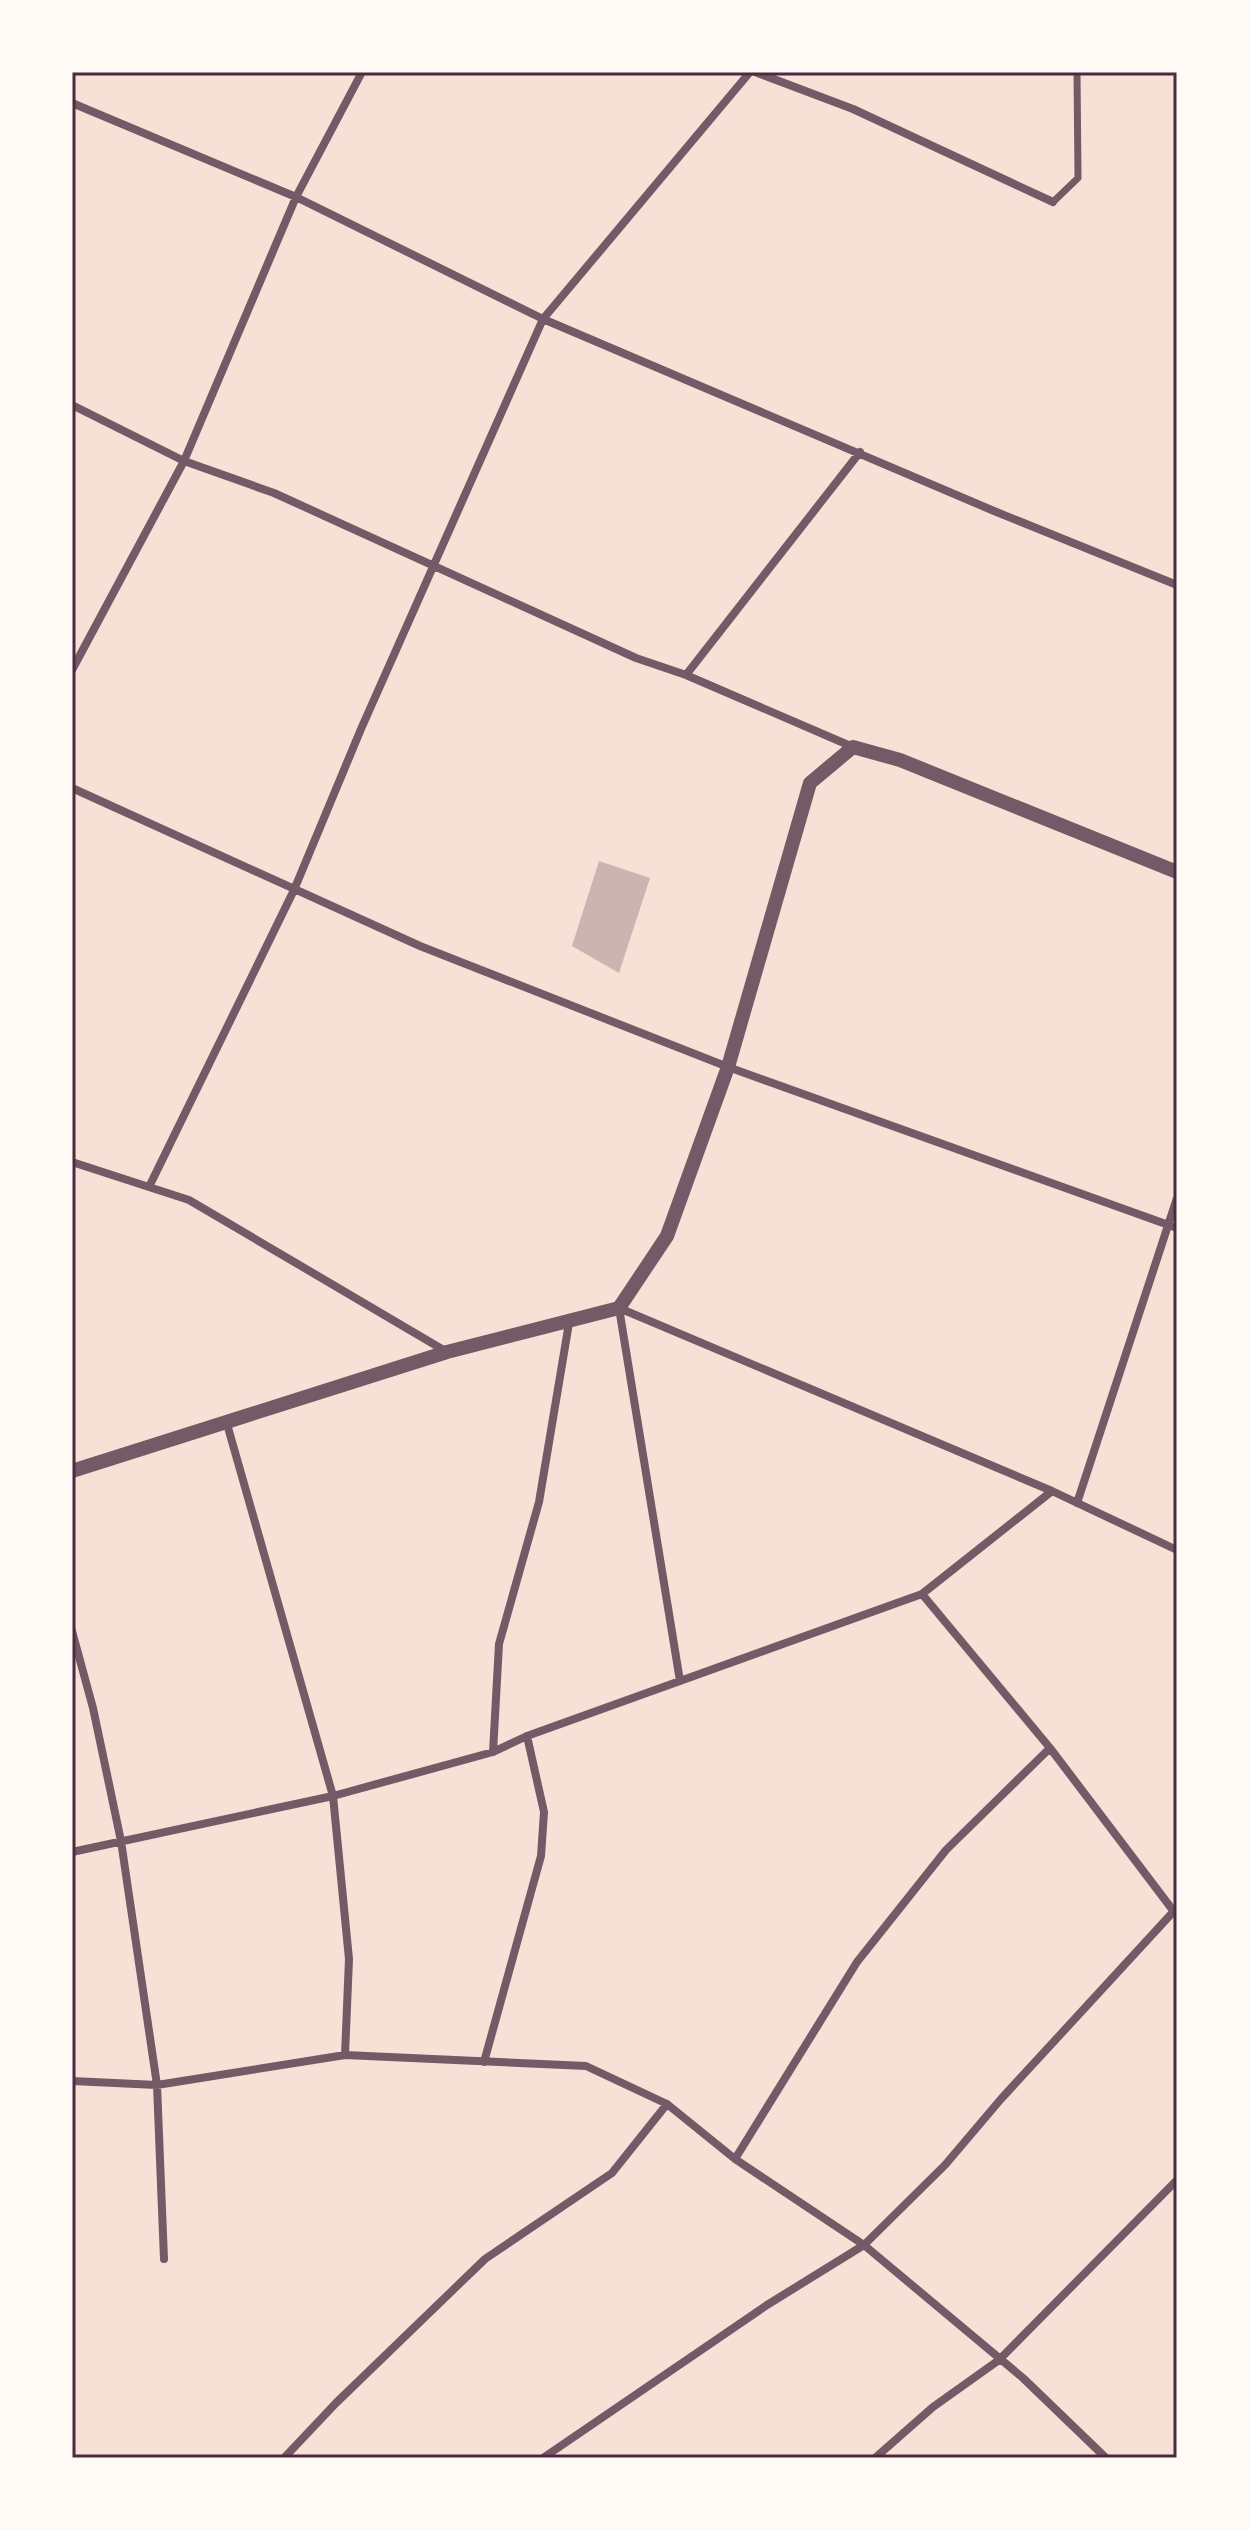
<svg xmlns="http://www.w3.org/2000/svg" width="1249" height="2530" font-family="'PT Sans',sans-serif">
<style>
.building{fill:#ccb4b1}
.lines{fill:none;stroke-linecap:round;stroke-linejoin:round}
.pedestrian{stroke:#755966;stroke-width:7}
.minor{stroke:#755966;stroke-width:8}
.tertiary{stroke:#755966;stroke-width:14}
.neatline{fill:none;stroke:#4a2c40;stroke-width:3}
</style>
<rect width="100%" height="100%" fill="#f7e1d7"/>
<path class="building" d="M599 861 650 878 619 973 572 946Z"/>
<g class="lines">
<path class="pedestrian" d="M1053 202 1078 178 1077 72"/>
<path class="minor" d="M755 72 853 109 1053 202
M72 103 296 197 543 319 994 511 1177 585
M72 405 184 461 274 493 636 658 686 675 853 747
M72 670 184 461 296 197 362 72
M686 675 860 452
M72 788 420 946 728 1067 1177 1228
M72 1162 189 1200 447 1352
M149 1187 294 890 361 729 543 319 750 72
M619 1308 1052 1491 1177 1550
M619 1308 680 1681
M227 1424 333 1796 349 1959 345 2055
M1077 1503 1177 1198
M922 1594 1050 1748 1175 1913
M72 1631 93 1708 121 1841 157 2085 164 2259
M493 1752 499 1644 539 1502 569 1323
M72 1852 333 1796 493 1752 527 1736 922 1594 1052 1491
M484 2062 541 1856 544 1812 527 1736
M72 2081 157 2085 345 2055 586 2066 667 2104 735 2159 864 2245 1023 2378 1106 2458
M735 2159 857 1962 946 1850 1050 1748
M284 2458 336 2403 485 2259 612 2173 667 2104
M543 2458 767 2305 864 2245 945 2165 1001 2099 1174 1911
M875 2458 933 2407 999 2360 1177 2180"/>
<path class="tertiary" d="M72 1471 447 1352 619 1308 667 1236 728 1067 810 783 853 747 900 760 1177 872"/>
</g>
<rect width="1249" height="2530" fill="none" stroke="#fffaf5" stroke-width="148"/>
<rect x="74" y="74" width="1101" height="2382" class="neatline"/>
</svg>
